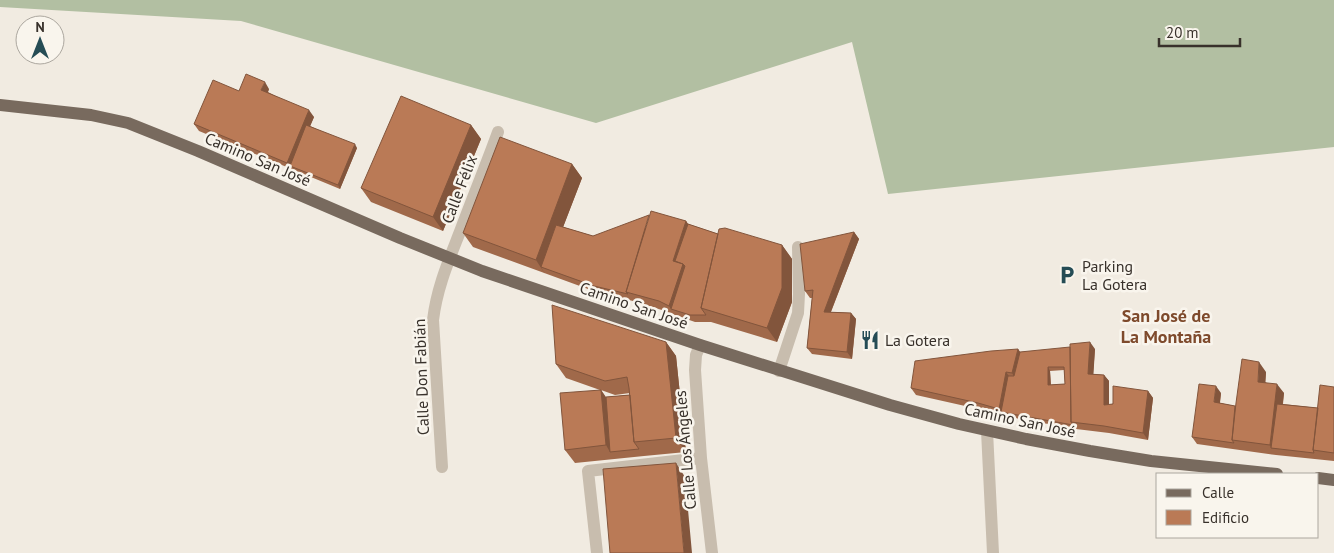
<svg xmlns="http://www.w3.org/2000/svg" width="1334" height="553" font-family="'PT Sans',sans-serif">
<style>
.grass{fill:#b2bfa2}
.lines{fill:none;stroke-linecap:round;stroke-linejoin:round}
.minor{stroke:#c8bdae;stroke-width:12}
.major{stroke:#786a5e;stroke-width:12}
.wall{fill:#a0694a;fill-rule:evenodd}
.shaded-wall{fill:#82553c}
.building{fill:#ba7a56;stroke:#82553c;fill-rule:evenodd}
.labels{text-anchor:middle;stroke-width:5;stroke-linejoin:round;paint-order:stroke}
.street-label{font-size:16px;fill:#38312b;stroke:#f9f5ed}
.poi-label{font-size:16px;fill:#38312b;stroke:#f9f5ed;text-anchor:start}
.neighbourhood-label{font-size:18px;font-weight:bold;fill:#7e4a2c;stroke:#f9f5ed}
</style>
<rect width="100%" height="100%" fill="#f1ebe1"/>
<path class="grass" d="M0 0H1334V147L888 194 852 42 596 123 241 21 0 7Z"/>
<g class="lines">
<path class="minor" d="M700 345 696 355 695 370 701 458 712 553
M779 371 798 313 799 294 798 247
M987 431 993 553
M442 467 433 320C437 287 449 260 461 229 473 197 486 165 498 132
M597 553 588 471 701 458"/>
<path class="major" d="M0 105 91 115 128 123 198 151 400 238 482 271 700 345 890 405 959 424 1026 439 1090 451 1151 461 1277 474
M1318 478 1334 480"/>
</g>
<path class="wall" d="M269 89 268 92 314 117 310 126 357 148 340 189 199 131 194 124 239 91Z
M471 125 481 139 443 231 371 202 361 188Z
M572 164 582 178 563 227 593 236 686 221 688 224 718 234 782 245 792 259V302L777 342 711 322H695L675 315 665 311 633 301 599 293 473 247 463 233Z
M854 232 859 239 831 312 851 313 856 319 852 359 812 354 807 348 812 298H810L805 291Z
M666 342 676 356 686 452 644 456 575 463 565 450 600 390 566 378 556 364ZM601 390 615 395 630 393V395L606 397Z
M1018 349 1020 352 1095 349 1093 374 1104 375 1109 381V405L1148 391 1153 398 1148 440 1109 433 1076 429 1004 416 983 410 916 395 911 388ZM1064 370 1065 384 1051 385 1050 371Z
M1266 372 1265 382 1284 393 1283 404 1318 408 1334 387V461L1276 455 1197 444 1192 437 1221 393 1220 403 1235 406Z"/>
<path class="shaded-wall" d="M265 82 269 89 266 97 261 90Z
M309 110 314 117 293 167 290 166 287 163Z
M471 125 481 139 443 231 433 217Z
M355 144 357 148 340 189 338 185Z
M572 164 582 178 547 269 541 267 545 274 536 260Z
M686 221 693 231 681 265 673 261Z
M854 232 859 239 828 319 824 312Z
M782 245 792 259V302L777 342 767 328Z
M683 264 690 273 671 309 669 306Z
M851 313 856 319 852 359 847 352Z
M666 342 676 356 686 452 676 438Z
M1090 342 1095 349 1093 381 1088 374Z
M1018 349 1023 356 1016 380 1012 373Z
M1259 362 1266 372 1265 391 1258 382Z
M1048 367 1050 371 1051 389 1048 385Z
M1006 372 1011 379 1001 412 999 409Z
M1104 375 1109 381V412L1104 405Z
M1277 384 1284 393 1277 449 1271 448 1270 445Z
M1216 386 1221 393 1219 409 1214 402Z
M601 390 610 404V452L606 445Z
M1148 391 1153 398 1148 440 1143 433Z
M676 463 685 477 692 553H684Z"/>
<path class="building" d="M246 74 265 82 261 90 309 110 287 163 194 124 213 80 239 91Z
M401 96 471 125 433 217 361 188Z
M306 125 355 144 338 185 290 166Z
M500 137 572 164 536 260 463 233Z
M651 211 686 221 673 261 683 264 669 306 659 301 626 292Z
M649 215 626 292 628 294 594 286 541 267 556 225 593 236Z
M688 224 718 234 701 308 706 315H690L671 309 685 266 683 264 675 261Z
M725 228 782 245V288L767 328 701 308 719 229Z
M854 232 824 312 851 313 847 352 807 348 813 290 805 291 800 244Z
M552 305 666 342 676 438 634 442 629 388 627 377 605 381 556 364Z
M1090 342 1088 374 1104 375V405L1113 404V386L1148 391 1143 433 1104 426 1071 422 1070 344Z
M1070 347 1071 422 1073 425 1001 412 1008 376H1014L1020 352ZM1048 367H1064L1065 384 1048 385Z
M1018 349 1012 373 1006 372 999 409 978 403 911 388 915 361 991 351Z
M1242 359 1259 362 1258 382 1277 384 1270 445 1232 440 1236 403Z
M1199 384 1216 386 1214 402 1235 406 1232 440 1234 443 1192 437Z
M1320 385 1334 387V453L1313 450Z
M601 390 606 445 565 450 560 393Z
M630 395 634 442 639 449 610 452 606 397Z
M1277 404 1318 408 1313 450 1314 453 1271 448Z
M676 463 684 553H610L603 469Z"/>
<defs>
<g id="parking-bare" transform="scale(1.5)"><path d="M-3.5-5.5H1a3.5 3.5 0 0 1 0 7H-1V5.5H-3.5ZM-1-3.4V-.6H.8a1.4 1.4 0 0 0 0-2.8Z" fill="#254c55" stroke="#f9f5ed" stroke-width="2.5" paint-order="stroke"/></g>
<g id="restaurant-bare" transform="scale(1.5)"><path d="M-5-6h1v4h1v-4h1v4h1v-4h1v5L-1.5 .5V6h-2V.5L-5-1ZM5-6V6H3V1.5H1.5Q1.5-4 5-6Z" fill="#254c55" stroke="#f9f5ed" stroke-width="2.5" paint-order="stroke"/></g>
</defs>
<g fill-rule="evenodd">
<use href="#parking-bare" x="1067" y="275"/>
<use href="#restaurant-bare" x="870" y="340"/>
</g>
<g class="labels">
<g class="street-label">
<text transform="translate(258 159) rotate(23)" y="6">Camino San José</text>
<text transform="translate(459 189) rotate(-69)" y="6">Calle Félix</text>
<text transform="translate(634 305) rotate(19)" y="6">Camino San José</text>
<text transform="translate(421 377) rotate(-92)" y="6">Calle Don Fabián</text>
<text transform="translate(1020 420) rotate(12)" y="6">Camino San José</text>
<text transform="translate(685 450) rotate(-95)" y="6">Calle Los Ángeles</text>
</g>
<g class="poi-label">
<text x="1082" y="272">Parking<tspan x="1082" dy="18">La Gotera</tspan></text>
<text x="885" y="346">La Gotera</text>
</g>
<g class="neighbourhood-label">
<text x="1166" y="322">San José de<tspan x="1166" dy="21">La Montaña</tspan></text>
</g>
</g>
<rect x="1156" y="473" width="162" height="65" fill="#f9f5ed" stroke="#aca79f"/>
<rect x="1166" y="489" width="25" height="8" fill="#786a5e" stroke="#aca79f"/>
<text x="1202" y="498" font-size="15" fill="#38312b">Calle</text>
<rect x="1166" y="510" width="25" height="15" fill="#ba7a56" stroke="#aca79f"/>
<text x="1202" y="523" font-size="15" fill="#38312b">Edificio</text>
<g transform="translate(40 40)"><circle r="24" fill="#f9f5ed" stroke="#aca79f"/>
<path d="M0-4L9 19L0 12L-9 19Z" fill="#254c55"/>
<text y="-8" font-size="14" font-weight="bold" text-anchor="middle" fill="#38312b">N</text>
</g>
<path d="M1159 38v8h81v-8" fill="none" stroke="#38312b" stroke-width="2.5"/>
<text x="1166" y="38" font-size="15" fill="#38312b" stroke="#f9f5ed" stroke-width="4" paint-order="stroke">20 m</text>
</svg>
